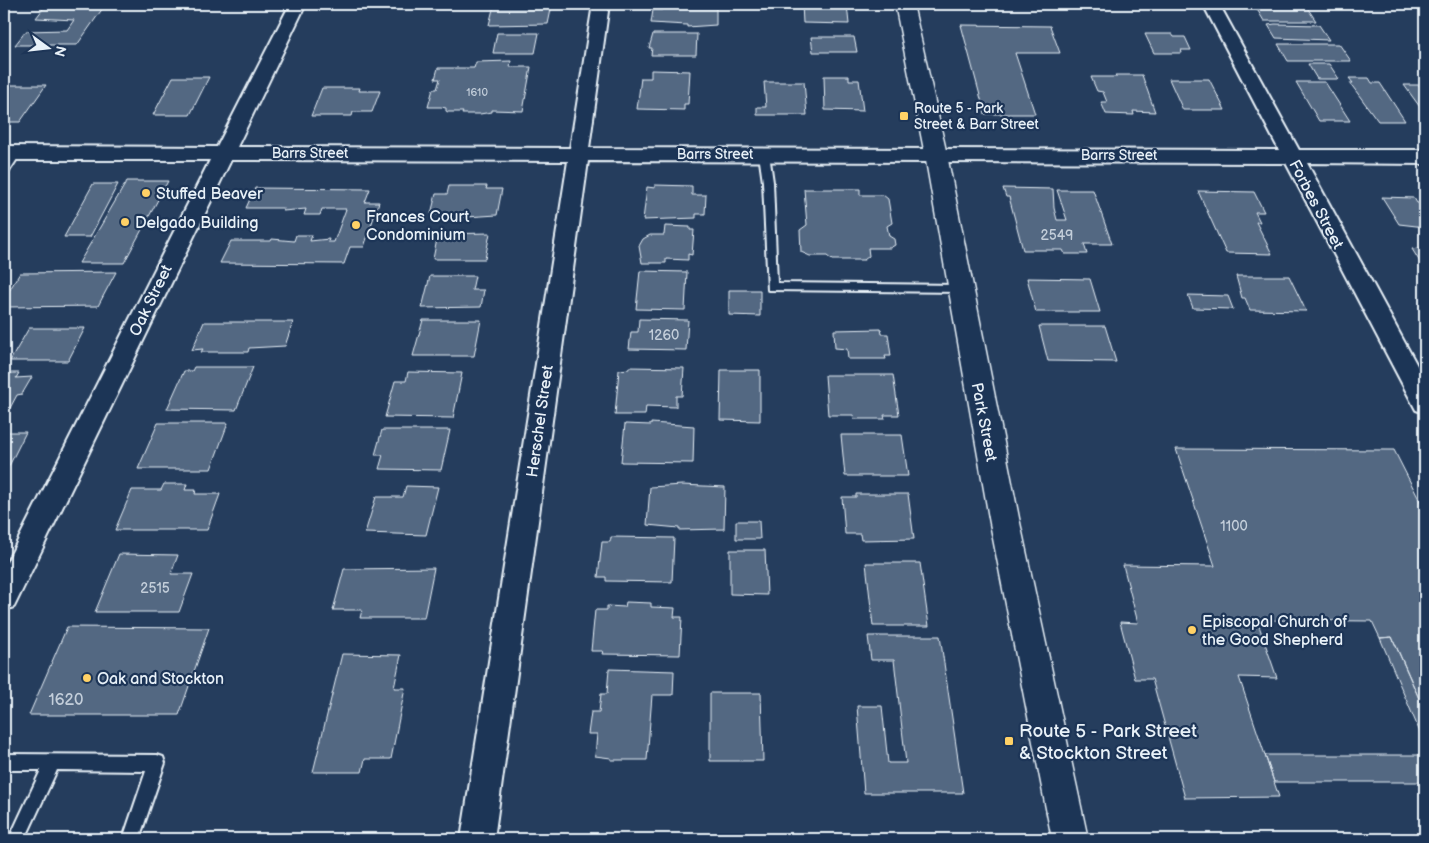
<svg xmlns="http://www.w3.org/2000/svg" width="1429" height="843" font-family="'Balsamiq Sans',sans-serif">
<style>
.building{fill:#536782;stroke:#e8f1f8}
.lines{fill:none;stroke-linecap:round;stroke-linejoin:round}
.lane-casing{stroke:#e8f1f8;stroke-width:4}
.street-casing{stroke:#e8f1f8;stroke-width:4}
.secondary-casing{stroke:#e8f1f8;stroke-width:3}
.lane{fill:#1d3557;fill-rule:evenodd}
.street{fill:#1d3557;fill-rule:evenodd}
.secondary{fill:#1d3557;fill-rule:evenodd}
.poi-dot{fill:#ffd166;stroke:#1d3557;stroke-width:2}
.labels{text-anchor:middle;stroke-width:4.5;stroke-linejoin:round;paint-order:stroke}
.far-number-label{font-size:11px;fill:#c3ceda}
.far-poi-label{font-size:14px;fill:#e8f1f8;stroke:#1d3557;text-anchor:start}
.far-street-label{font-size:14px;fill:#e8f1f8;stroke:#1d3557}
.number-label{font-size:14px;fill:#c3ceda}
.poi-label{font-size:16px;fill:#e8f1f8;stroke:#1d3557;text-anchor:start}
.street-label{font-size:16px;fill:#e8f1f8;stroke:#1d3557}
.near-number-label{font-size:16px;fill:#c3ceda}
.near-poi-label{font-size:19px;fill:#e8f1f8;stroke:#1d3557;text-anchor:start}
</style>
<rect width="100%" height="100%" fill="#253d5d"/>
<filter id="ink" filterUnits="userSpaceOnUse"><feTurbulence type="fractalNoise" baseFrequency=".02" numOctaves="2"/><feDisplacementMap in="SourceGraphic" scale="10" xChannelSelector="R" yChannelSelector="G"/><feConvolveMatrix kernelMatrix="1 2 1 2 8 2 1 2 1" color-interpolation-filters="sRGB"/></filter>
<g filter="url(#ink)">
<path class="building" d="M802 4 847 5 849 24 803 23Z
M1398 4H1425V7L1401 8Z
M46 5H105L77 45H15L26 31 67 30 74 20 36 18Z
M494 5H552L548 24 489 25Z
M1255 6H1306L1316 21H1264Z
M662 8H716V25L687 27V25L651 23 653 10H662Z
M1275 24 1319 25 1329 40 1276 38 1268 25Z
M961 25 1050 26 1060 53H1015L1035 114H985Z
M497 33H539L535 53H493Z
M653 34H697L696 55H651L652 48H649Z
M1145 34H1172L1174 37H1185L1191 50H1181L1182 53H1154Z
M811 37H854L857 52H813Z
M1278 44H1339L1351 61H1288Z
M511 61 510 67H531L523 111 492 110V112L480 114H462L463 112H448L446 111V108L441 107H428L433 89H437L440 79H435L438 68H474L476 62Z
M1308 64H1329L1339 79H1317Z
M651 70 690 71 688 104H684V110L637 109 641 78H651Z
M1115 75H1142L1155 112 1133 111 1134 115 1106 114 1101 102H1107L1103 92 1097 91 1091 77H1117Z
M824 76H849V80H859L863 111 825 110Z
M173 77H209L190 115H153Z
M1349 78H1369L1372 83H1380L1405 121H1378L1350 83H1353Z
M1169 79H1209L1225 110H1183Z
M764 82H804L807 115H757V107H766Z
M1296 82H1325L1350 121H1319Z
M4 85H46L20 122H4Z
M1404 85H1425V114Z
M322 88H360L359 91H380L372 112H353L352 116H311Z
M127 181H168L124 263H79Z
M93 184H118L90 237H64Z
M655 185 692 186V195H706L705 214H696V218L643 220 647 187 655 188Z
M449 186H487L486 189H502L497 215 451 218 452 214H431L436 194H447Z
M255 188 370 189 365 202H379L364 247H350L344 264 220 263 231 241H271L272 239 294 241 296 235H312L310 241 329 239 328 242H334L346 209H322L320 215H304L306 209 283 211 284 208H246Z
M1003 188 1053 189 1054 208 1057 220H1067L1057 190H1093L1112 244H1084L1087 254H1065L1063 250H1023L1009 197H1006Z
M804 189H860V195H883L888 199 892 223 887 226 889 236 894 239 895 245 890 248H868L869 256 864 260H832L827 256H810L801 252 800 230 807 225Z
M1198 191 1254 192 1264 212H1255L1260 222H1256L1272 254 1226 253Z
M1382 197 1414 198 1417 203H1425V227L1399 224Z
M665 226 690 227V230H694L692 255 688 254V260L666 259V263H642L639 246 643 239 650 235H664Z
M490 233 485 259H433L438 234Z
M1425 247V270L1412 249Z
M640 271 687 272 685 310 636 309Z
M116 272 98 306 4 307V299L20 273Z
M430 276H475L472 290H484L481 307 422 308Z
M1236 276H1289L1306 311 1250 310 1245 298H1242Z
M1027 278 1090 279 1100 312H1036Z
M729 290H760V316L729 315Z
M1188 295 1228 296 1233 309 1193 308Z
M639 319 688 320 686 350 629 349 631 332H638Z
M423 320H481L474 356H413Z
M204 322H293L285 346 249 348 248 352H201L203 349 192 350Z
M1039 326H1105L1116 362 1048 361Z
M29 328H85L68 361H10Z
M881 329 882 334H888L891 356H885L886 359H848L847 349 835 348 834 330Z
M194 367H253L236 410 167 409 184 371H192Z
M629 367 684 368 682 396H676V407L646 406 645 415H615L619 370 629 369Z
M721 370H760V421L720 420Z
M408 372 462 373 453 418 385 417 395 381H406Z
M4 373H19L16 378 32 377 22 394 17 395 10 408H7L4 413Z
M825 375H893L899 415H884L885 419H854L853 415H828Z
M158 423H228L211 469H138Z
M651 423 694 426 693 463 621 462 625 424 651 425Z
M382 430H450L441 470 379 469 383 455H375Z
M4 432H26L4 476Z
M841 435H902L908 476H845Z
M1176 449 1394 450 1425 511V712L1392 637 1380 638 1372 621 1257 620 1277 678 1239 677 1279 797 1185 798 1152 679H1135L1120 622 1138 623 1123 565 1215 566Z
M164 484H187L185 490H196L195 494H220L207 530H115L132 490H161Z
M682 485 725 487 724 529 679 530V528L647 525 650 487Z
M406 486 438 487 426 535 365 533 376 497H403Z
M856 494H908L914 539 861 540 860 534H845L842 497H856Z
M736 521H759L760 539H736Z
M611 537 674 538 672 582 606 581V577H598L602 542H610Z
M730 550H765L767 595 730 594Z
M119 554 178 555 171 574H193L179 612H95Z
M866 563H920L929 626H873Z
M434 568 424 618H360L362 610H333L344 569Z
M626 602 651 603V607L675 608 674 617H682L680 655 602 654 603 651H591L595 610H607V606L625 607Z
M67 627 209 628 179 715H29Z
M868 636H940L963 793H864L857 706H882L888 763H906L894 660H871Z
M1392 637 1425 712V744L1380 638Z
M342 654 401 655 394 688H405L391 759H365L362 772H313Z
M609 669 674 671 673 695H652L647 760H611V758L595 756 597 734H588L591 712H599L601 694H607Z
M710 693H761L763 761H710Z
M1265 755H1425V782H1274Z"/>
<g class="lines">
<g class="lane-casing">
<path id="lane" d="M16 150 21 153 8 173 4 174V164L12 151Z
M764 151 769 154 773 182 777 283 960 285 964 286 966 289 964 292 768 290 763 182 759 154Z
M4 754 157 755 163 757 165 763 139 839H123L146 771 57 770 25 839H9L41 770H4Z"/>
</g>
<g class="street-casing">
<path id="street" d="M290 4H306L237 147 570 148 593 4H609L589 148 1279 150 1203 4H1219L1299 150H1425V164L1307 163 1425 380V413L1416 410 1286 163 588 161 494 839H461L568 161 231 160 14 607 4 611V568L210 160H4V146L217 147Z"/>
</g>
<g class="secondary-casing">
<path id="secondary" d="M895 4H913L947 155 1019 518 1088 839H1052L989 518 925 155Z"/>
</g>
<use href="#lane" class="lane"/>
<use href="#street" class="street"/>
<use href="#secondary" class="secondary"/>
</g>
</g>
<g class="poi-dot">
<rect x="899" y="111" width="10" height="10" rx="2.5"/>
<circle cx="146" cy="193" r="5"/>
<circle cx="125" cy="222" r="5"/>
<circle cx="356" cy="225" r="5"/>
<circle cx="1192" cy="630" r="5"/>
<circle cx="87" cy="678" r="5"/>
<rect x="1004" y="736" width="10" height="10" rx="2.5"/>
</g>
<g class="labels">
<g class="far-number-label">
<text x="477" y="96">1610</text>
</g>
<g class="far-poi-label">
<text x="914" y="113">Route 5 - Park<tspan x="914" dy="16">Street &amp; Barr Street</tspan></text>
</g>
<g class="far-street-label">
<text x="310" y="158">Barrs Street</text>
<text x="715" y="159">Barrs Street</text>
<text x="1119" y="160">Barrs Street</text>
</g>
<g class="number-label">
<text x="1057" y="240">2549</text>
<text x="664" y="340">1260</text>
<text x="1234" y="531">1100</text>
<text x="155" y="593">2515</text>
</g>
<g class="poi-label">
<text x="156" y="199">Stuffed Beaver</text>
<text x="366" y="222">Frances Court<tspan x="366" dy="18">Condominium</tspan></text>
<text x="135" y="228">Delgado Building</text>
<text x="1202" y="627">Episcopal Church of<tspan x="1202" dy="18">the Good Shepherd</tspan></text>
<text x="97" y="684">Oak and Stockton</text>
</g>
<g class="street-label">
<text transform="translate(1317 204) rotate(62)" y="6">Forbes Street</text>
<text transform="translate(150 300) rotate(-64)" y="6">Oak Street</text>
<text transform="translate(539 421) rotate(-82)" y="6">Herschel Street</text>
<text transform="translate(985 422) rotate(79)" y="6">Park Street</text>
</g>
<g class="near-number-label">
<text x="66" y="705">1620</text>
</g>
<g class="near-poi-label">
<text x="1019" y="737">Route 5 - Park Street<tspan x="1019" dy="22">&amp; Stockton Street</tspan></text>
</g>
</g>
<rect width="1429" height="843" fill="none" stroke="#1d3557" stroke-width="20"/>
<rect x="10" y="10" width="1409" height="823" fill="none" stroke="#e8f1f8" stroke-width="2" filter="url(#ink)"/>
<g transform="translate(48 48) rotate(105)" stroke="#1d3557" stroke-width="4" paint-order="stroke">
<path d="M0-4L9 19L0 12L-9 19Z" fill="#e8f1f8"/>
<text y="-8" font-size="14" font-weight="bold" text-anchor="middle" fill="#e8f1f8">N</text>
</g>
</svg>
